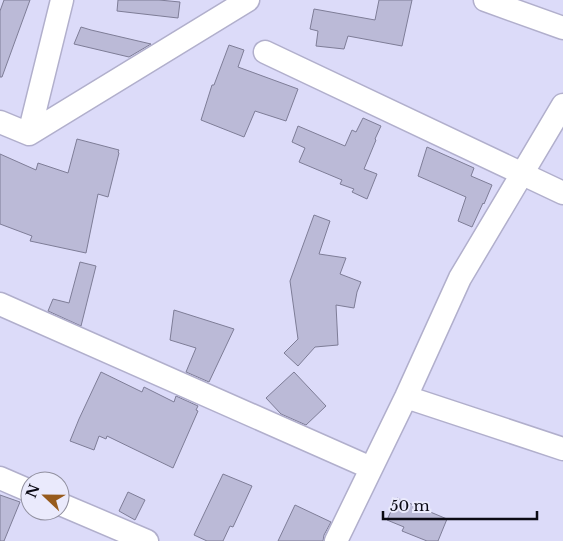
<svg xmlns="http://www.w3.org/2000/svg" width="563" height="541" font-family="'Libre Baskerville',serif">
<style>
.building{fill:#bbbad7;stroke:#7e7d97}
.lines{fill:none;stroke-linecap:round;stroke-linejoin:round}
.street-casing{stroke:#b1afcc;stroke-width:25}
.street{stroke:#fff;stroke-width:22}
</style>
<rect width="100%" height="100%" fill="#dcdbf9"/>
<path class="building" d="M4 0H30L2 77H0V11Z
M118 0H159L180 2 178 18 117 11Z
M379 0H412L402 46 348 36 344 49 316 46 318 31 310 29 314 9 375 20Z
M81 27 91 30 151 44 129 57 74 44Z
M229 45 244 50 238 67 298 89 286 121 255 111 244 137 201 120 212 85H214Z
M363 118 381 126 375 139 376 140 364 169 377 174 367 199 352 192 354 189 340 184 342 180 299 162 305 148 292 142 298 126 345 146 352 130 356 132Z
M77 139 119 150 118 152 119 153 108 197 98 194 86 253 30 241 32 236 0 224V154L36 170 38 163 68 173Z
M427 147 474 168 471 176 492 185 484 204 483 203 472 227 458 221 466 197 418 176Z
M314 215 330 221 319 254 346 258 340 274 361 282 357 292 354 308 336 305 338 345 315 347 298 366 284 353 298 339 290 281Z
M80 262 96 266 81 326 48 311 53 299 69 303Z
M174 310 234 329 209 382 186 372 196 348 170 340Z
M101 372 142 392 144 387 174 402 176 396 198 406 196 410 198 411 173 468 107 436 106 439 99 436 94 450 70 441 79 419Z
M294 372 326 406 306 425 281 414 266 398Z
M223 474 252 486 233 527 230 526 223 541H207L194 535Z
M128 492 145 500 135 520 119 511Z
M0 495 20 502 4 541H0Z
M397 498 447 519 438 541H427L402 531 404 527 387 520Z
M295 505 331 522 324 535 323 541H278Z"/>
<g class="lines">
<g class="street-casing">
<path id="street" d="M485 0 563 28
M265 52 563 193
M0 122 29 134
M29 134 248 0
M29 134 62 0
M0 304 371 468
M406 397 563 449
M0 478 30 491
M60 504 147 541
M336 541 406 397 460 278 563 105"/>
</g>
<use href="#street" class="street"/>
</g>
<g transform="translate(45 496) rotate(292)"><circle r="24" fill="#eaeafc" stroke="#91909f"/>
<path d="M0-4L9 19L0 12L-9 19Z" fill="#975b1d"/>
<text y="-8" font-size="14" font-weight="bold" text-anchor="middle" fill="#0b0a14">N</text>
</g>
<path d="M383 511v8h154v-8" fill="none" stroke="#0b0a14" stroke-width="2.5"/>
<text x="390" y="511" font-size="15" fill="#0b0a14" stroke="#eaeafc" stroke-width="4" paint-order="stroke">50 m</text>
</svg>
